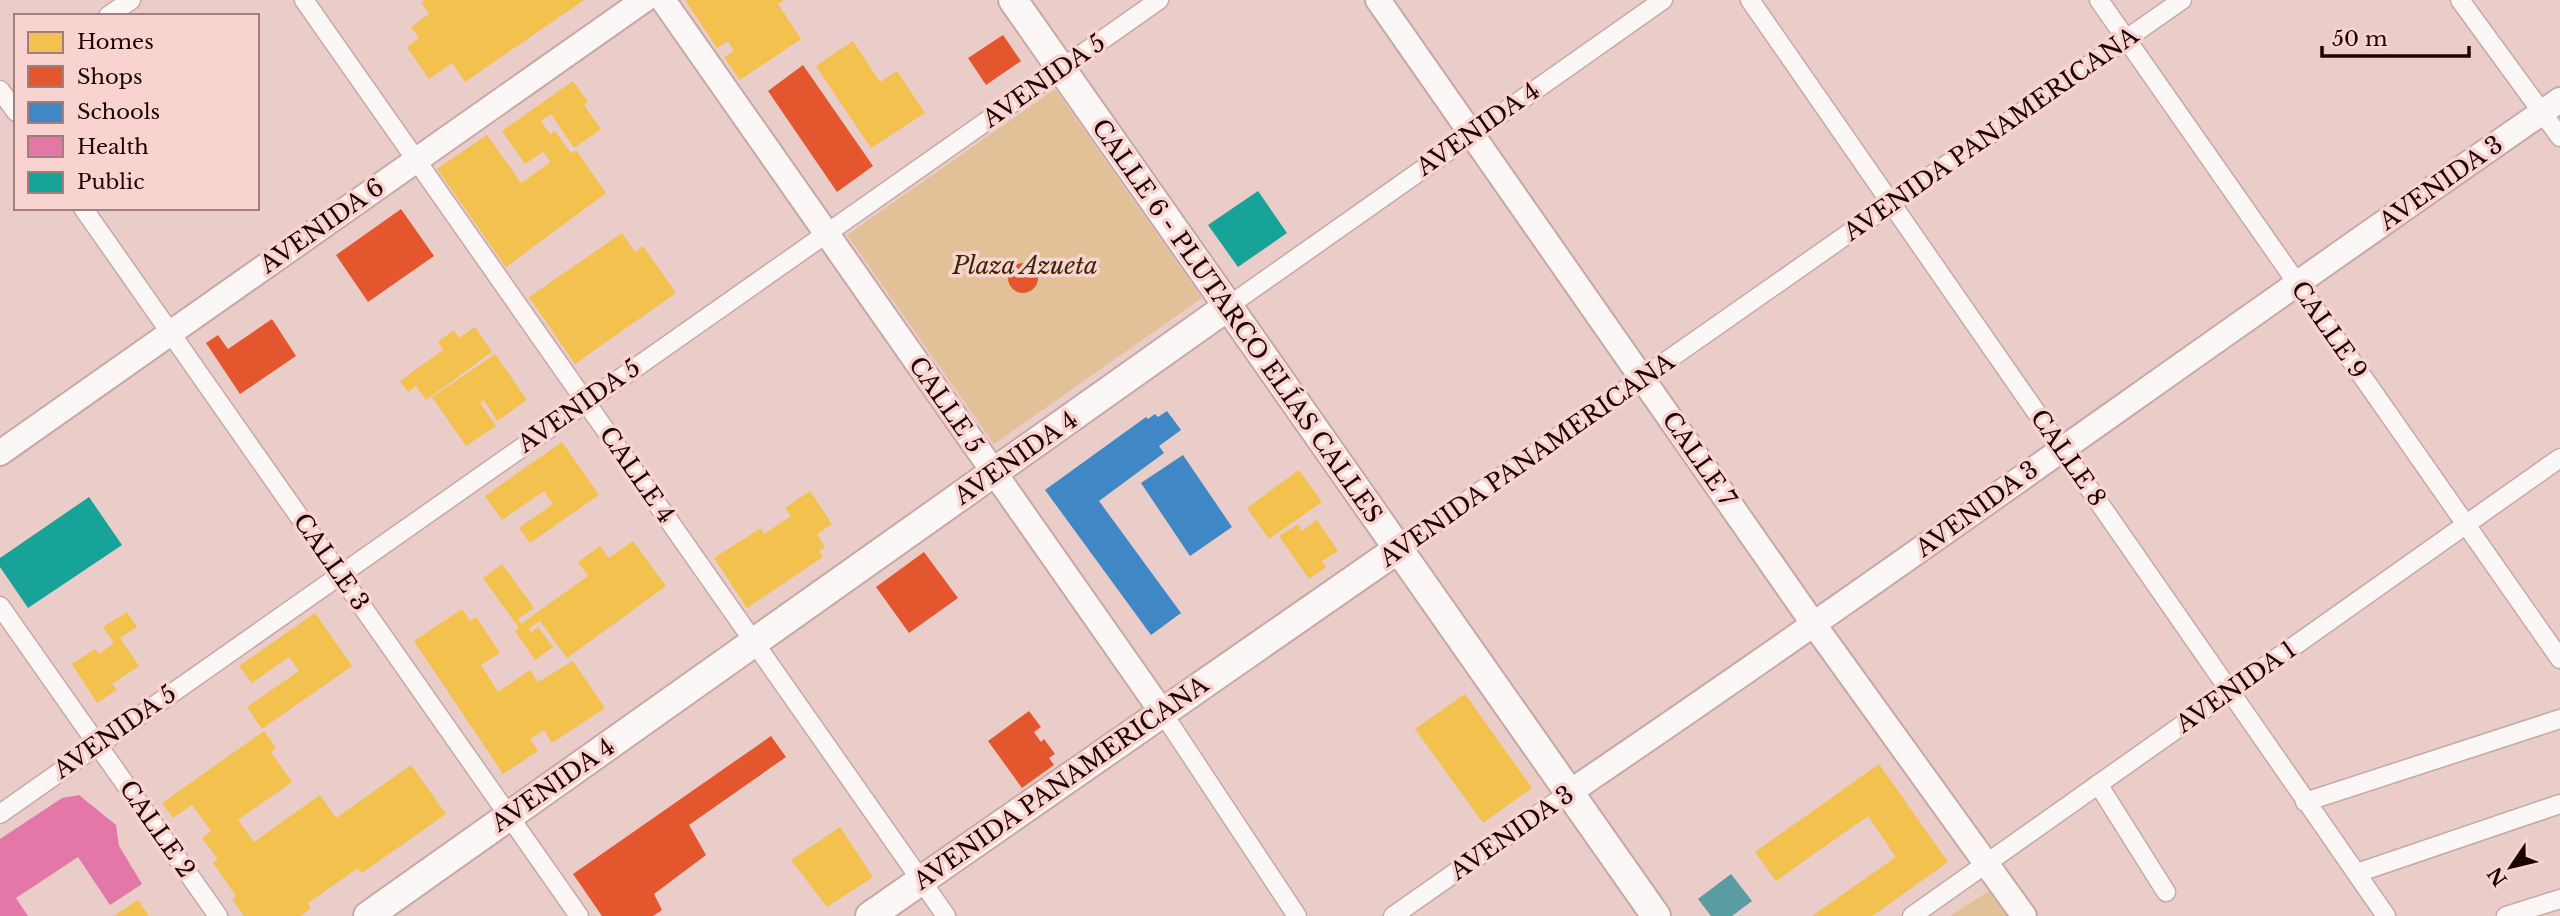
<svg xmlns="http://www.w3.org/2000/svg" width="2560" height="916" font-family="'Libre Baskerville',serif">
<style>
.green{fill:#e2c198}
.water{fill:#599ca2}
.homes{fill:#f2c14e}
.shops{fill:#e4572e}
.schools{fill:#3f88c5}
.health{fill:#e377a8}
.public{fill:#17a398}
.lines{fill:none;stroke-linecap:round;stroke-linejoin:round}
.street-casing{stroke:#c6a8a6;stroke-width:21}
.secondary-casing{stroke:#c6a8a6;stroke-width:28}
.primary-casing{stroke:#c6a8a6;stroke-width:32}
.street{stroke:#fcf7f7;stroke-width:18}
.secondary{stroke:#fcf7f7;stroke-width:24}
.primary{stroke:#fcf7f7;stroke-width:28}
.labels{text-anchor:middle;stroke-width:7;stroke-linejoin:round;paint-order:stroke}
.street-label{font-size:24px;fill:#1d0202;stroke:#f8d3d0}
.park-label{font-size:24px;font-style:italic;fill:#382801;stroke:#f8d3d0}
</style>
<rect width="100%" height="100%" fill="#eaccc9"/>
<path class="green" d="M1055 89 1202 298 994 444 847 235Z
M1989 891 2014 916H1950Z"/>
<path class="water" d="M1731 874 1752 901 1732 916H1711L1698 899Z"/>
<path class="homes" d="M425 0H584L465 82 452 63 429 79 407 47 419 38 411 27 429 14 421 2Z
M685 0H784L778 4 801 39 740 80 724 57 734 51 728 41 717 48Z
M853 41 880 82 897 71 925 113 871 148 816 66Z
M573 81 588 102 584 105 601 129 574 148 551 114 541 121 550 134 555 131 571 153 576 150 606 193 506 267 437 169 487 135 521 183 551 162 543 152 525 164 502 131Z
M622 233 635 252 643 246 676 293 575 364 529 297Z
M475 327 492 352 426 400 416 386 408 392 400 381 443 350 438 342 454 330 459 338Z
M495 354 527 400 497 421 484 400 480 403 496 426 466 446 432 397Z
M562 442 599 495 530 543 519 528 553 504 544 491 502 520 485 496Z
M1299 470 1322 502 1269 539 1247 508Z
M810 491 832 524 817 534 825 547 819 551 823 557 747 608 714 558 761 528 764 534 791 516 785 508Z
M1317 520 1338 551 1322 561 1326 567 1309 579 1279 536 1298 524 1302 531Z
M633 541 666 586 567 658 540 621 528 629 531 632 538 627 553 647 535 660 515 631 519 628 483 578 502 564 534 608 518 619 521 624 588 576 578 562 600 546 609 558Z
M462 609 470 621 476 617 500 653 481 665 498 692 530 670 538 682 573 661 605 708 552 743 544 730 530 739 538 751 503 774 414 641Z
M127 612 137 627 120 638 139 666 112 684 117 690 97 703 72 664 95 649 99 654 114 643 103 627Z
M315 613 352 666 262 729 247 707 299 671 289 657 252 683 239 666Z
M1465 694 1532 788 1483 823 1415 729Z
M264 731 276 748 271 752 292 782 238 820 254 842 320 795 336 818 411 765 446 814 362 873 358 868 308 903 311 908 301 916H244L232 899 236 896 213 863 218 859 202 838 211 831 192 805 173 818 162 803Z
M1879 764 1948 862 1872 916H1812L1896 857 1868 816 1776 881 1755 852Z
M840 827 873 877 827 907 791 860Z
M138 900 149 916H114Z"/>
<path class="shops" d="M1003 35 1021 61 986 85 968 58Z
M803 65 873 166 837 192 768 91Z
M401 209 434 256 368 302 336 255Z
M1008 278a15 15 0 1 1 30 0a15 15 0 1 1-30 0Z
M272 319 296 356 240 394 206 343 218 335 228 349Z
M924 552 958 598 909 633 876 587Z
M1029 711 1041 727 1034 732 1041 742 1044 739 1055 754 1049 758 1054 765 1022 788 988 741Z
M771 736 786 757 689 825 706 855 654 894 662 910 653 916H602L573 874Z"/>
<path class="schools" d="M1167 411 1181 430 1159 446 1164 453 1099 501 1181 613 1151 635 1045 490 1146 417 1148 419 1155 414 1158 417Z
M1183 455 1232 527 1190 556 1141 483Z"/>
<path class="health" d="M79 795 116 825 119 846 142 884 110 905 78 857 16 898 28 916H0V839L62 798Z"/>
<path class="public" d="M1258 191 1287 233 1238 267 1208 225Z
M89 497 122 545 28 608 0 567V558Z"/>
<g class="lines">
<g class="street-casing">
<path id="street" d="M304 0 946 916
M1750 0 2386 916
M2099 0 2560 659
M2460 0 2560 137
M108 16 131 0
M0 90 16 112
M83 208 579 916
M1227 307 1663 0
M1398 549 2182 0
M0 606 218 916
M1162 712 1297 916
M2098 784 2166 892
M2305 802 2560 719
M0 814 1159 0
M2357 873 2560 804
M1393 916 1570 792
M1912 916 2560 458
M2506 916 2560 899"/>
</g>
<g class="secondary-casing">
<path id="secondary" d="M663 0 1162 712
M1378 0 1815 626 2024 916
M0 453 644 0
M1570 792C1903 566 2228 329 2560 100"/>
</g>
<g class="primary-casing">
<path id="primary" d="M1013 0 1656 916
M368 916 1227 307
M870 916 1398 549"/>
</g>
<use href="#street" class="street"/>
<use href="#secondary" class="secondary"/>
<use href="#primary" class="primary"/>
</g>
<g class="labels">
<g class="street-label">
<text transform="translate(1044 81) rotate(-35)" y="8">AVENIDA 5</text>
<text transform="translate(1478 129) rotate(-35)" y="8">AVENIDA 4</text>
<text transform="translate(1991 134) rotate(-35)" y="8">AVENIDA PANAMERICANA</text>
<text transform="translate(2441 183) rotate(-35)" y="8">AVENIDA 3</text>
<text transform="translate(322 226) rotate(-35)" y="8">AVENIDA 6</text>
<text transform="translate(1237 321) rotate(55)" y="8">CALLE 6 - PLUTARCO ELÍAS CALLES</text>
<text transform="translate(2329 330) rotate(55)" y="8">CALLE 9</text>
<text transform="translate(946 405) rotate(55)" y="8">CALLE 5</text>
<text transform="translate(579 406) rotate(-35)" y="8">AVENIDA 5</text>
<text transform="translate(1016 458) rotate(-35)" y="8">AVENIDA 4</text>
<text transform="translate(2068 458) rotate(55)" y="8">CALLE 8</text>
<text transform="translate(1699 459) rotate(55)" y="8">CALLE 7</text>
<text transform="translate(1527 460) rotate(-35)" y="8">AVENIDA PANAMERICANA</text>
<text transform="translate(637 475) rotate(55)" y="8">CALLE 4</text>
<text transform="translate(1977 509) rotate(-36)" y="8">AVENIDA 3</text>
<text transform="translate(331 562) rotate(55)" y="8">CALLE 3</text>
<text transform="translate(2236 687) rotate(-35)" y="8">AVENIDA 1</text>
<text transform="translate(115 732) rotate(-35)" y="8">AVENIDA 5</text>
<text transform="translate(1061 783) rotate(-35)" y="8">AVENIDA PANAMERICANA</text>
<text transform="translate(553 785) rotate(-35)" y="8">AVENIDA 4</text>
<text transform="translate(157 829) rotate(55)" y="8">CALLE 2</text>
<text transform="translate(1512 833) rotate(-35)" y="8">AVENIDA 3</text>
</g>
<g class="park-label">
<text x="1025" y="274">Plaza Azueta</text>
</g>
</g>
<rect x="14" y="14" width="245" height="196" fill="#f8d3d0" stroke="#a07f7e" stroke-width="2"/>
<rect x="28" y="32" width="35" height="21" fill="#f2c14e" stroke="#a07f7e" stroke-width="2"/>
<text x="77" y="49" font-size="21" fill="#1d0202">Homes</text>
<rect x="28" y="66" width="35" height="21" fill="#e4572e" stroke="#a07f7e" stroke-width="2"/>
<text x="77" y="84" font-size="21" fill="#1d0202">Shops</text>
<rect x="28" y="102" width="35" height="21" fill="#3f88c5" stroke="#a07f7e" stroke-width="2"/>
<text x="77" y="119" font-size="21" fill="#1d0202">Schools</text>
<rect x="28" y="136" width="35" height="21" fill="#e377a8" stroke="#a07f7e" stroke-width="2"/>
<text x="77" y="154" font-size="21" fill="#1d0202">Health</text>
<rect x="28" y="172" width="35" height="21" fill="#17a398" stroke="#a07f7e" stroke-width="2"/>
<text x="77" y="189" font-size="21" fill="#1d0202">Public</text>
<g transform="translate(2511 867) rotate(235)" stroke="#f8d3d0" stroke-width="5" paint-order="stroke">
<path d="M0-5L12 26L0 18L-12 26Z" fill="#1d0202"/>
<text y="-10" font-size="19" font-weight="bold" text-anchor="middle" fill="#1d0202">N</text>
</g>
<path d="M2322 46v10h147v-10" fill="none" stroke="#1d0202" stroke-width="3.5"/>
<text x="2332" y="46" font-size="21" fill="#1d0202" stroke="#f8d3d0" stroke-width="5" paint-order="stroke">50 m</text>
</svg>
